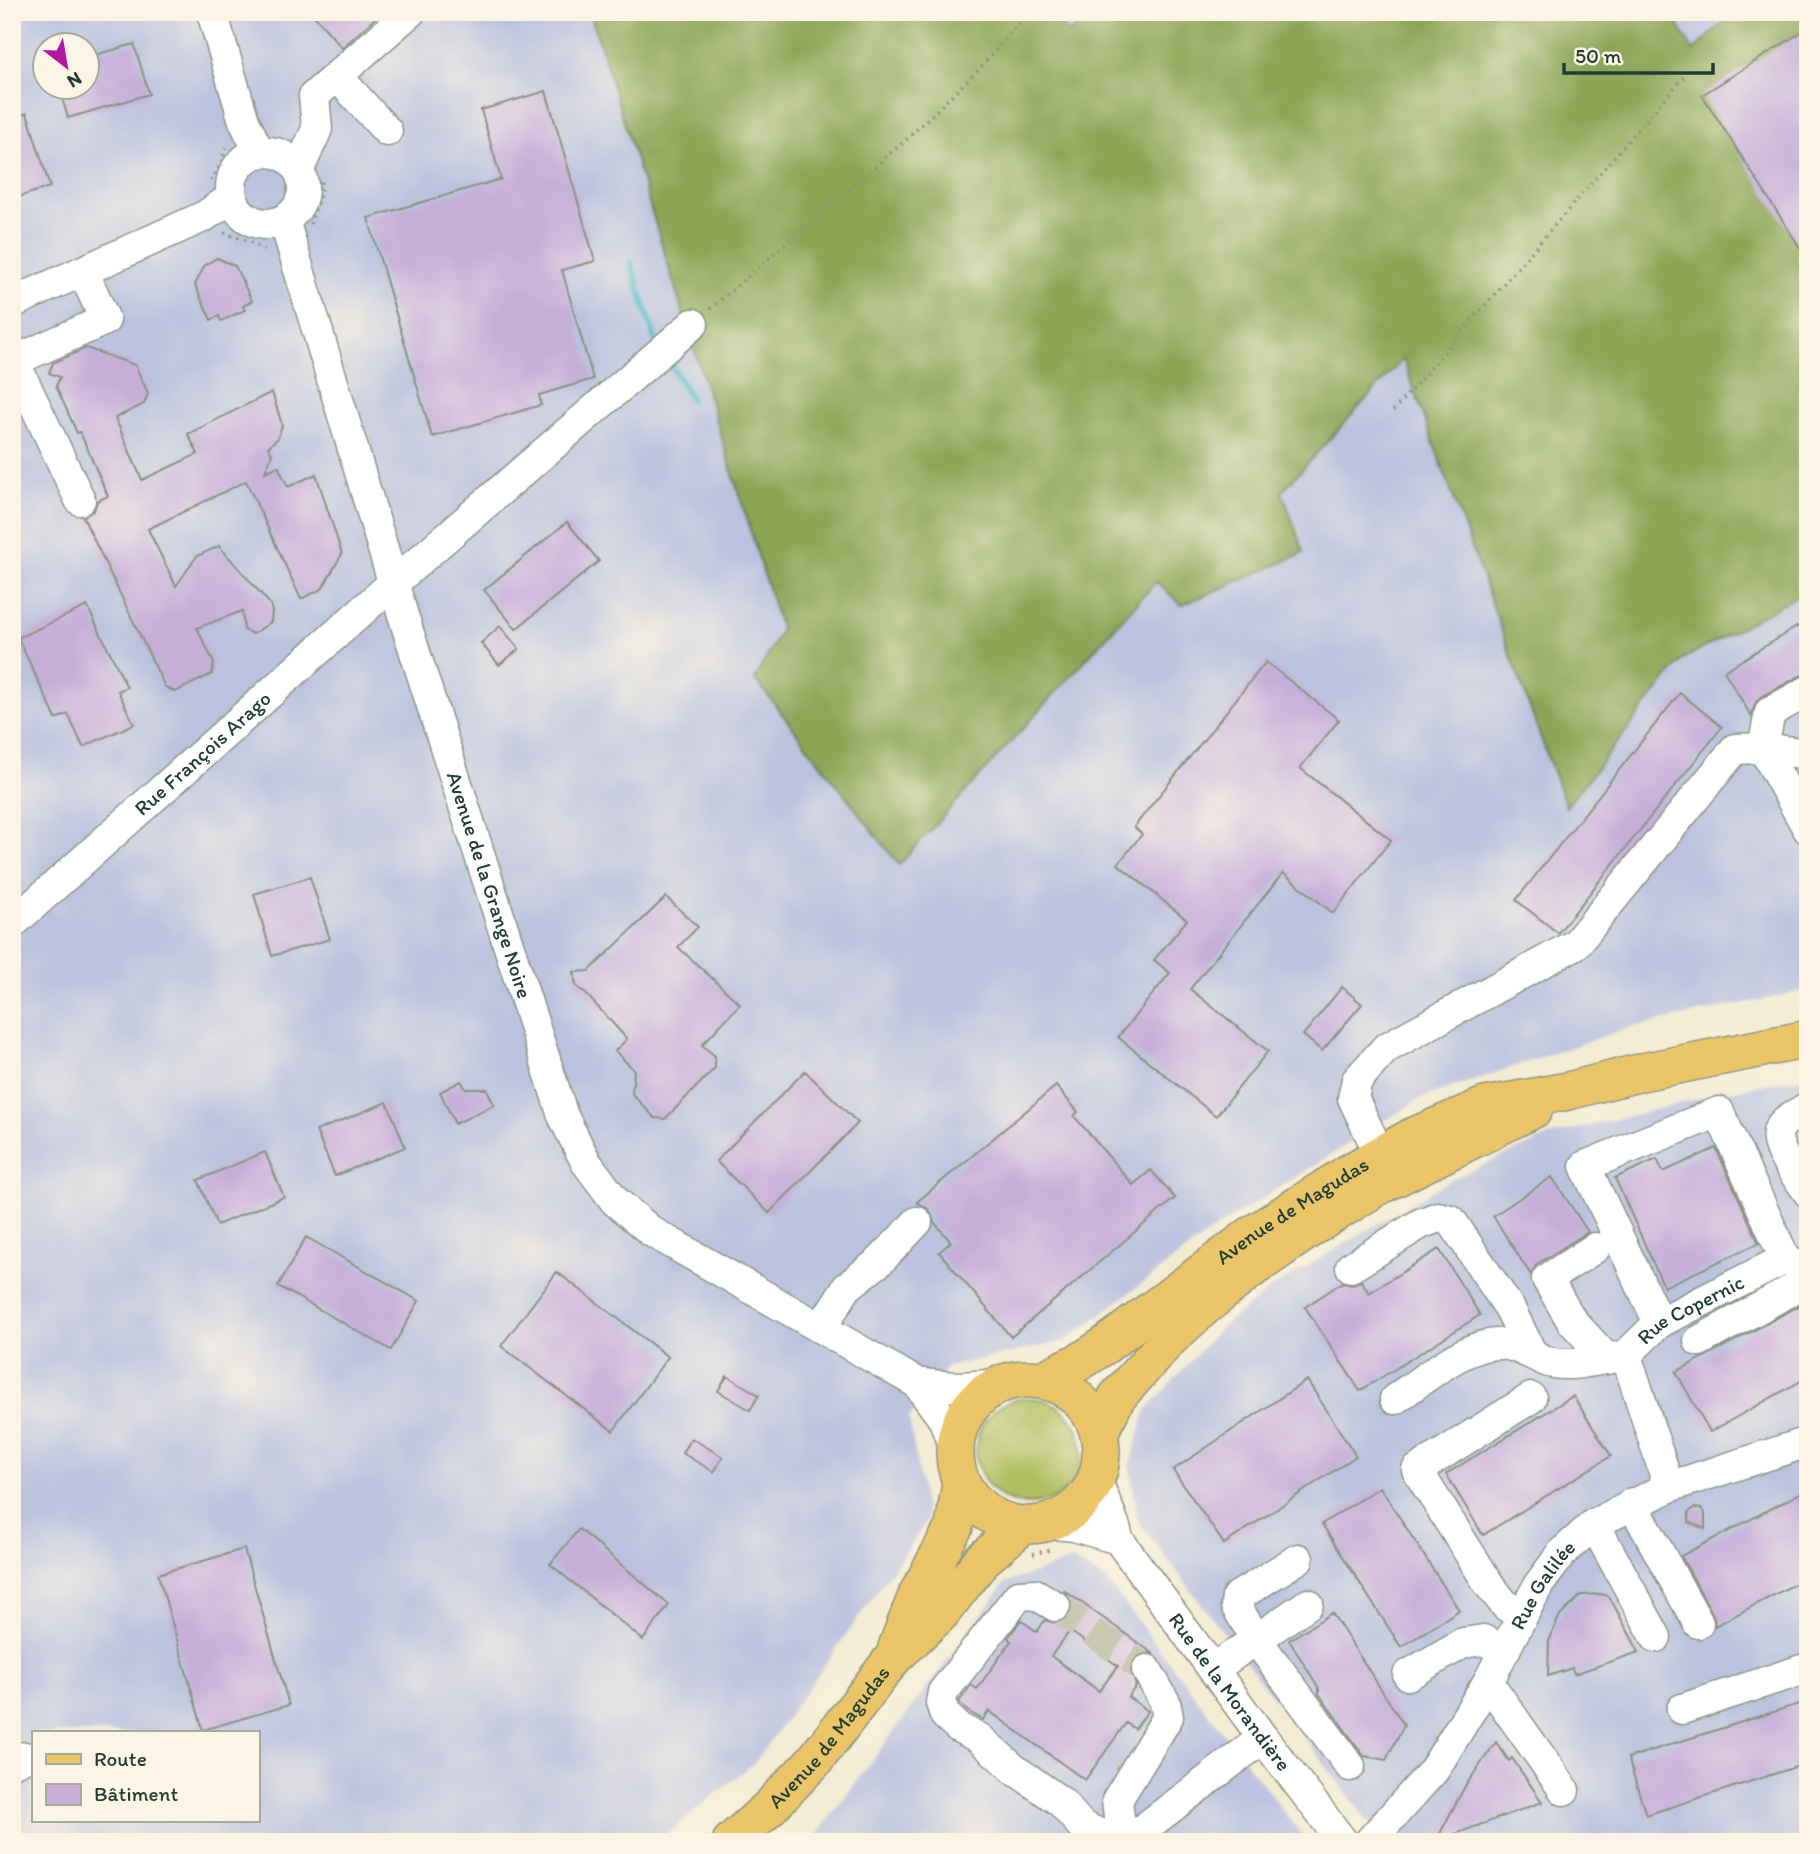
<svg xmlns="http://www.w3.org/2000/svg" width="1820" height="1854" font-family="Itim,sans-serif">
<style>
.industrial{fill:#bbc3de;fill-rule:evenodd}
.green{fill:#b0bf61;stroke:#687e4a;stroke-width:2}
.forest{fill:#8ca657;stroke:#567246;stroke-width:2}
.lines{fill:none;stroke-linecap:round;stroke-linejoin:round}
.stream{stroke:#4fbbca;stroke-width:6}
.building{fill:#c6b0da;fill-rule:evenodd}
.minor-tunnel{stroke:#c9c9b3;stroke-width:30;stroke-dasharray:30 15;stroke-linecap:butt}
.minor-casing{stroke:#899484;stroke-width:33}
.major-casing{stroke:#899484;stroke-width:40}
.path{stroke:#899484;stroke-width:3.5;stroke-dasharray:2 5;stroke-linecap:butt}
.minor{stroke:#fff;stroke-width:30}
.major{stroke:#ecc569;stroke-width:37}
.labels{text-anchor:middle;stroke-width:7;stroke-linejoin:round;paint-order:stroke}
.street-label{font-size:21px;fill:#1f3d34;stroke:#fcf5e5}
</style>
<rect width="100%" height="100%" fill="#fcf5e5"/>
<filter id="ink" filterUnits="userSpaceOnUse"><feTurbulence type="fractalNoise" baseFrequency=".0143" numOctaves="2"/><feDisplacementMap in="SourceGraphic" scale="14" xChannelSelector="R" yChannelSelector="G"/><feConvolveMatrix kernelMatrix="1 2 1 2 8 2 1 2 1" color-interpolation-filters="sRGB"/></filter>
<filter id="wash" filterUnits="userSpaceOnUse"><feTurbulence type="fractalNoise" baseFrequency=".00686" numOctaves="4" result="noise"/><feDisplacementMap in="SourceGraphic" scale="28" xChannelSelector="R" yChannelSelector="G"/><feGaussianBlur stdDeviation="1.57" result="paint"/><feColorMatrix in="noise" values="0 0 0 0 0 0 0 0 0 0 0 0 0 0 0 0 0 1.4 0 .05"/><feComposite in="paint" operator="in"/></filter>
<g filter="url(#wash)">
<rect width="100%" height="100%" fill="#f3ecd3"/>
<path class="industrial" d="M12 12H590L781 630 899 864 1156 581 1282 491 1404 359 1566 806 1683 659 1808 590V990L1628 1028 1421 1098 1223 1223 1065 1341 947 1367 909 1418 927 1521 756 1761 657 1842H12ZM46 46H88V88H46ZM33 1733H257V1821H33Z
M1044 12H1093L1070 33Z
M1672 12H1735L1693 51Z
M1808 1076V1842H1384L1138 1521 1130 1465 1146 1411 1221 1327 1275 1286 1450 1180 1549 1136 1721 1093Z
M1073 1560 1107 1581 1307 1842H811L1005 1583Z"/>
<path class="green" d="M976 1451a53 53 0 1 1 106 0a53 53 0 1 1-106 0Z"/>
<path class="forest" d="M590 12H1044L1070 33 1093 12H1671L1693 51 1735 12H1808V590L1683 659 1566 807 1403 359 1282 491 1304 553 1182 605 1156 582 899 865 755 679 781 630Z"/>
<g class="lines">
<path class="stream" d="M631 263 655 339
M666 357 691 399"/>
</g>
<g id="blocks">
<path class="building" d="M311 12H382L342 48Z
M1808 28V260L1702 95Z
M134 44 149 94 68 118 59 88H88V57Z
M546 91 595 261 562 270 593 379 539 395 541 405 432 437 368 218 501 179 481 110Z
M27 113 50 187 12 199V118Z
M217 258 235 266 252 301 243 306 245 310 221 321 219 316 211 320 195 285 204 266Z
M86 348 135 365 148 393 144 404 115 418 142 480 198 454 188 434 272 392 282 425 278 438 268 447 272 454 265 472 278 466 288 487 316 474 342 554 322 589 301 599 246 481 148 529 176 586 197 556 219 546 270 604 272 611 271 622 253 634 244 630 242 611 197 628 214 663 212 674 175 692 165 687 83 517 94 510 97 501 108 496 80 432 77 433 56 386 60 377 49 373 53 363Z
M567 522 599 561 516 629 484 590Z
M87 606 127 687 118 691 134 724 83 747 68 714 56 719 18 638Z
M1808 620V674L1800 676 1761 697 1756 702 1751 716 1724 671Z
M500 626 519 649 499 665 481 643Z
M1266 662 1339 720 1300 768 1391 840 1333 913 1283 873 1190 989 1268 1051 1216 1116 1118 1037 1170 973 1154 960 1187 920 1118 864 1142 834 1134 827Z
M1680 693 1722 727 1558 933 1516 900Z
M310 877 330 939 272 956 254 894Z
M666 897 698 927 678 947 740 1004 702 1045 715 1056V1068L665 1119 655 1118 632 1094 634 1070 615 1051 627 1039 586 994 576 986 574 972 589 971Z
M1342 987 1362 1004 1322 1051 1303 1035Z
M805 1071 858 1123 769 1213 716 1161Z
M461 1081 466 1089H487L494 1105 455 1124 440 1092Z
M1056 1086 1078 1112 1074 1116 1133 1185 1151 1170 1175 1198 1011 1337 939 1252 951 1242 934 1222 929 1210 917 1202Z
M387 1102 405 1147 335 1176 316 1131Z
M1716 1148 1759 1243 1664 1287 1615 1178 1657 1159 1663 1172Z
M265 1152 284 1197 217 1225 198 1180Z
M1552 1177 1588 1232 1537 1264 1531 1275 1493 1216Z
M306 1237 419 1301 391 1350 278 1286Z
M1439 1249 1480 1315 1360 1391 1305 1307 1343 1282 1352 1284 1361 1281 1369 1293Z
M557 1272 668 1357 613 1431 501 1346Z
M1808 1301V1377L1710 1432 1676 1372Z
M727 1376 759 1395 750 1410 718 1391Z
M1307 1380 1356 1456 1224 1544 1173 1470Z
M1573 1396 1611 1456 1483 1535 1446 1474Z
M691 1438 723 1457 714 1472 682 1453Z
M1380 1487 1459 1610 1401 1647 1322 1524Z
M1808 1489V1577L1715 1626 1713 1615 1681 1556Z
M1694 1508 1702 1509 1705 1513V1529L1689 1522V1512Z
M579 1529 669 1605 643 1640 550 1564Z
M244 1549 289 1705 203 1730 158 1574Z
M1065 1591 1154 1654 1147 1653 1138 1655 1132 1662 1130 1669 1136 1686 1128 1697 1148 1711 1135 1729 1126 1723 1085 1780 989 1711 983 1720 966 1710 959 1702 971 1685 977 1689 1011 1641 1008 1638 1021 1620 1037 1632 1045 1620 1055 1623 1063 1622 1070 1616 1072 1606ZM1070 1631 1118 1666 1099 1691 1051 1656Z
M1600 1594 1609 1596 1639 1652 1574 1674 1572 1668 1548 1676 1549 1641 1559 1617 1581 1595Z
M1332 1613 1404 1725 1386 1760 1364 1756 1319 1694V1688L1289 1640Z
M1808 1701V1763L1646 1815 1628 1758Z
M1496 1742 1509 1761 1512 1758 1542 1802 1436 1841 1464 1788Z"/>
</g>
</g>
<g filter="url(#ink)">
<use href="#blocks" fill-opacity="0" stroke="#899484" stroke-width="2"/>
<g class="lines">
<path class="minor-tunnel" d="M1055 1606 1147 1670"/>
<g class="minor-casing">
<g id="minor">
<path d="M212 12 244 121 259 152"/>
<path d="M337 76 387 131"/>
<circle cx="267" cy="188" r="36"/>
<path d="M299 169 317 129 314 96 410 12"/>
<path id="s1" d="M284 220 403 615 563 1116 586 1162 615 1201 652 1232 917 1383C950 1388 973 1388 1006 1382"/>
<path d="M12 303 205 216 232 197"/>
<path d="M12 357 80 500"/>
<path d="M14 361 105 320 83 271"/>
<path d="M1808 691 1770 712 1763 748 1808 829"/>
<path id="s2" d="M12 924 382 593 693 324"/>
<path d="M1808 1107C1799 1113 1786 1118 1780 1127 1769 1145 1798 1177 1808 1192"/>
<path d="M1380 1155 1353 1098 1357 1080 1386 1048 1576 944 1735 749 1763 748 1800 753 1808 749"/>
<path d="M1595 1248 1547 1279 1572 1321 1607 1359"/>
<path d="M1351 1267 1420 1224 1438 1217 1451 1220 1510 1309 1532 1354"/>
<path d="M1659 1323 1585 1166 1719 1112 1785 1259"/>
<path d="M821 1328 847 1287 880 1261 917 1222"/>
<path d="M1699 1341 1808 1281"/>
<path d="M917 1383 944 1420 955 1450"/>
<path d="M1395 1399C1422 1381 1467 1342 1500 1344 1516 1344 1531 1355 1546 1361 1565 1369 1605 1359 1626 1355"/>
<path id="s3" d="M1097 1478C1102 1500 1114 1516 1118 1539L1263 1738 1343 1842"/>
<path id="s4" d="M1669 1487 1626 1355 1659 1323 1785 1259 1808 1272"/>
<path d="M1632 1503 1698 1623"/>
<path d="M1047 1523 1074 1526 1118 1539"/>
<path d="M1594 1524 1656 1637"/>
<path d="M1298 1559 1237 1597 1236 1606 1256 1639 1350 1766"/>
<path d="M1055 1606 1035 1594 1019 1595 943 1692 941 1703 945 1715 958 1727 979 1738 1014 1769 1061 1802 1082 1826 1117 1842"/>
<path d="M1523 1615 1506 1606 1490 1586 1417 1470 1531 1398"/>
<path d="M1213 1669 1308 1604"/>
<path d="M1408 1675 1463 1643 1483 1640 1505 1650"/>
<path d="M1488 1682 1564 1790"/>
<path d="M1682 1709 1808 1668"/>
<path d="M12 1763 25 1757"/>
<path d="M1122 1842 1117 1800 1168 1717 1165 1702 1147 1670"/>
<path d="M1126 1842 1263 1738"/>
<path id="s5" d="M1369 1842 1434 1770 1488 1682 1539 1584 1563 1552 1594 1524 1669 1487 1808 1442"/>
</g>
</g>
<g class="major-casing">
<g id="major">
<circle cx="1028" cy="1452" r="73"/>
<path id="s6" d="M1042 1380 1081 1361 1104 1346 1253 1234 1347 1174 1412 1137 1485 1106 1568 1091 1642 1072 1808 1039"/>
<path d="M1099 1433 1117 1397 1170 1338 1204 1307 1249 1271 1311 1228 1375 1188 1534 1109"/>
<path d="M897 1647 918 1593 954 1527 961 1483"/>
<path id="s7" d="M731 1842 769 1808 815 1760 893 1658 941 1613 982 1560 1023 1525"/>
</g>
</g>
<path class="path" d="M211 181 221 164 227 143
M310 224 321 191V181
M224 233 251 242 267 252
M710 309 907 139 980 68 1028 12
M1393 411 1687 73
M1033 1554 1049 1550"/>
<use href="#minor" class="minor"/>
<use href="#major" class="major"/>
</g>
</g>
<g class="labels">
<g class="street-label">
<text dy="7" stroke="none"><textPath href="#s2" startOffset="256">Rue François Arago</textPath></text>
<text dy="7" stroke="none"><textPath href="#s1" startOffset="696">Avenue de la Grange Noire</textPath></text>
<text dy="7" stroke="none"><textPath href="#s6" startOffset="303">Avenue de Magudas</textPath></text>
<text dy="7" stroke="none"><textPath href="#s4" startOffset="219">Rue Copernic</textPath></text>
<text dy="7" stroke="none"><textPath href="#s5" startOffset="312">Rue Galilée</textPath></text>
<text dy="7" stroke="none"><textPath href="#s3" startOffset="254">Rue de la Morandière</textPath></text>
<text dy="7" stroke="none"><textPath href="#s7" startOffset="144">Avenue de Magudas</textPath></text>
</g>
</g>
<rect width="1820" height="1854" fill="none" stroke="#fcf5e5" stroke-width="42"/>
<rect x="32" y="1731" width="228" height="91" fill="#fcf5e5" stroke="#a4ab9e" stroke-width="2"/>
<rect x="46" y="1754" width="35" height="10" fill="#ecc569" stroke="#a4ab9e" stroke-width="2"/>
<text x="94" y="1766" font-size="21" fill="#1f3d34">Route</text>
<rect x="46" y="1784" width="35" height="21" fill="#c6b0da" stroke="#a4ab9e" stroke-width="2"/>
<text x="94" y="1801" font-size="21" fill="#1f3d34">Bâtiment</text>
<g transform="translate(66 66) rotate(149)"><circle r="33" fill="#fcf5e5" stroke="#a4ab9e" stroke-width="2"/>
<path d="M0-5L12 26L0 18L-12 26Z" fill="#b5179e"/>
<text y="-10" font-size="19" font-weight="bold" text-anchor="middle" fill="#1f3d34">N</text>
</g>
<path d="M1564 63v10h149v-10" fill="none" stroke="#1f3d34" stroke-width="3.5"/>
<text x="1575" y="63" font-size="21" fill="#1f3d34" stroke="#fcf5e5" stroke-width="5" paint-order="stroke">50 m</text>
</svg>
